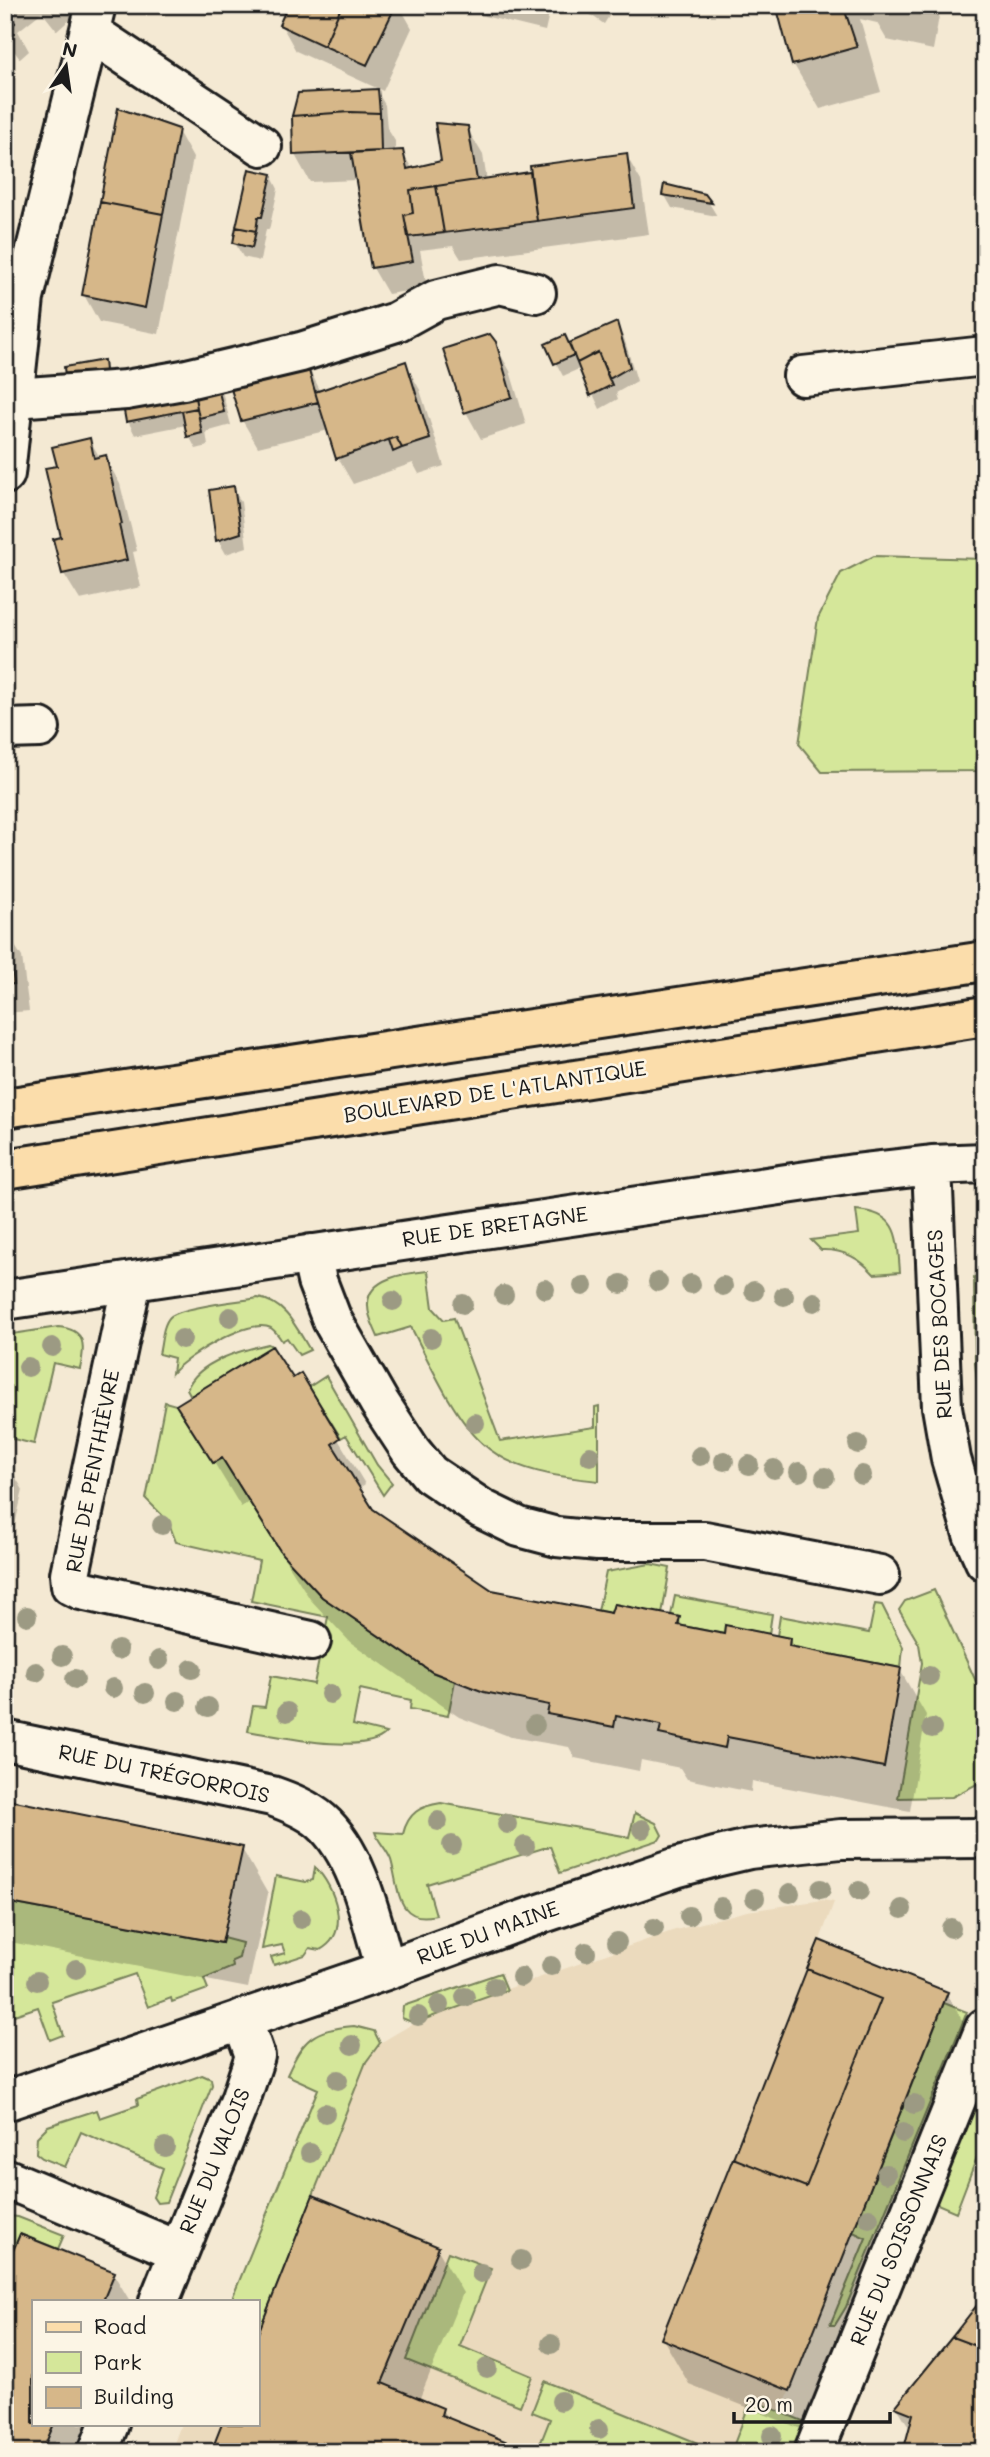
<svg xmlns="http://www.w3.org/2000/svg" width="990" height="2457" font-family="Mali,sans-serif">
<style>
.built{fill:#ebdabd}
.green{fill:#d5e79a;stroke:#78825b;stroke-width:2}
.shadow{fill:#0003}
.building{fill:#d6b789;stroke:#1c1c1c;stroke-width:2}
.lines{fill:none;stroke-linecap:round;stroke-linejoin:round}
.minor-casing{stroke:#1c1c1c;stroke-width:44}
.major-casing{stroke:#1c1c1c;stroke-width:44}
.minor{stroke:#fcf5e5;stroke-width:38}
.major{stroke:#fbddab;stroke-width:38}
.tree{fill:#9c9a83}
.labels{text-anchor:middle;stroke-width:5;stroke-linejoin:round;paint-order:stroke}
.street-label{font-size:21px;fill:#1c1c1c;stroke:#fcf5e5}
</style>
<rect width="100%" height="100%" fill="#f4e9d3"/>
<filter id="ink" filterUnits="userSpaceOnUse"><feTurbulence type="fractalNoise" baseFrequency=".0143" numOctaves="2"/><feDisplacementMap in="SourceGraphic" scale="14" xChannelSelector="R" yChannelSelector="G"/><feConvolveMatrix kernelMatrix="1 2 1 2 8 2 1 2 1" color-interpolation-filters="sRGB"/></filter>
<g filter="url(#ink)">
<path class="built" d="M823 1900 834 1902 820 1940 948 1992 781 2412 808 2423 797 2452H171L181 2424H257V2336L366 2062 380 2043 414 2023 442 2012 672 1931 747 1911Z"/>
<path class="green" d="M874 556 985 559V771L822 772 799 744 818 618 841 573Z
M856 1210C899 1213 897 1236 900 1272L874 1274C860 1258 842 1249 821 1250L811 1240 859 1234Z
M428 1271 433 1308 444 1320 454 1318 500 1441 595 1427V1407L599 1406V1481C560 1477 513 1472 482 1443 454 1418 429 1362 411 1327L378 1337C374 1327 368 1317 368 1306 366 1277 408 1273 428 1271Z
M985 1273V1449L984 1450 975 1362 974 1278Z
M258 1298C286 1302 297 1329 310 1350L299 1355 287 1338 282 1341C279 1336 275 1331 271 1328 249 1317 187 1356 172 1373L174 1358 159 1354C162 1343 162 1325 170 1317 180 1307 242 1301 258 1298Z
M58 1327C87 1329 85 1347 80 1369L53 1363 34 1444 5 1437V1335Z
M268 1344 272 1346 191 1396 187 1389C198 1361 242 1350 268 1344Z
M326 1376 377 1465 392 1483 383 1495 346 1435 341 1438 309 1387Z
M165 1402 176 1405 213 1463 222 1458 282 1554 322 1597 432 1672 455 1681 448 1716 410 1709 411 1700 360 1689 353 1725 386 1733C365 1756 278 1736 248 1731L253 1706 265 1707 271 1676 314 1684 328 1617 251 1601 259 1561 176 1542 168 1521 146 1499Z
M650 1564 670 1568 662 1614 614 1604 611 1613 598 1611 606 1572Z
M934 1590 979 1688 985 1686V1780L952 1797 898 1798 922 1663 919 1644 899 1610 905 1601Z
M675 1596 772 1614 769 1634 725 1626 724 1634 678 1625 679 1617 671 1615Z
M875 1604 882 1605 903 1647 901 1668 789 1646 790 1638 777 1636 780 1616 869 1633Z
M441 1803 629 1837 635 1813 656 1823 662 1835 659 1840 560 1873 550 1846 427 1884 436 1915C396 1925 399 1887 391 1860 387 1849 378 1842 375 1832L403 1834C408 1813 420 1806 441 1803Z
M315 1867C335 1887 352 1933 320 1950L310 1948 305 1955 274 1965 271 1957 285 1953 282 1945 262 1949 276 1876 306 1882 313 1880Z
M5 1902 222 1943 223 1938 242 1943 239 1958 232 1961 233 1967 204 1979 208 1989 172 2002 171 1998 148 2007 135 1974 52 2002 63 2035 50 2040 38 2007 5 2018Z
M500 1973 507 1990 414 2023 402 2018 403 2006Z
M944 2003 967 2012 846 2307 835 2325H830L866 2238 853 2232Z
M354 2026 374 2031 380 2043 366 2062 257 2336V2301H231L318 2089 287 2075C304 2038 312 2030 354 2026Z
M202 2075 211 2079 212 2085 166 2202 157 2203 153 2197 163 2168 81 2132 65 2167 42 2158 36 2153 37 2137 48 2126 97 2110 100 2118 138 2105 137 2099Z
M985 2081V2136L956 2212 935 2203Z
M9 2216 18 2217 64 2235 58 2249 20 2234 5 2270V2219Z
M448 2252 491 2268 460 2346 532 2376 520 2406 406 2360Z
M544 2381 720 2452H537L550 2419 532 2412Z
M751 2400 808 2423 797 2452H731Z"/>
<path class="shadow" d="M5 5H69L75 15 57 31 42 12 18 31 29 51 20 59 5 39Z
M213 5H230L227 12Z
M290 5H399L412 28 383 91 296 51 281 24Z
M478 5H551L545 31 484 16Z
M576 5H616L604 24Z
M779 5H941L933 50 887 40 877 23 860 19 881 92 820 109 794 65Z
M377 91 385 105 387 128 395 141V152H402L413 170 443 163 467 128 483 155 487 181 626 155 641 181 649 234 461 259 453 246 420 250 427 288 388 294 373 268 357 180 310 182 295 155 294 116Z
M178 131 193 158 159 334 99 322 84 295Z
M271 175 278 189 269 230 266 229 260 261 243 257 235 243Z
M664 194 704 195 717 216 672 208Z
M616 324 624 338 637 381 616 393 618 399 600 409 581 368 563 376 556 363 569 345Z
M494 343 510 371 526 424 481 439 466 412Z
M304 359 321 392 405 363 420 390 444 466 419 474 413 463 353 484 338 458 329 430 258 447 242 420Z
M215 382 223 395 231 425 206 432 208 446 196 449 189 436 186 425 135 435 128 421Z
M90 440 100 458 105 457 120 484 137 551 133 552 141 587 80 600 64 574 56 540 63 538 59 467Z
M233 488 241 502 247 547 226 554 218 540Z
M5 930 22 957 29 1011 5 1013Z
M300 1376 365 1484 358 1489 372 1510 492 1592 613 1615 678 1618 684 1628 726 1636 789 1639 794 1648 900 1670 926 1715 910 1811 752 1781 751 1792 687 1779 680 1768 641 1760 639 1771 575 1758 569 1747 511 1737 459 1717 350 1642 310 1599 249 1502 241 1507 179 1405 293 1380Z
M5 1459 23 1490 5 1568Z
M5 1801 242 1849 268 1894 248 1988 5 1941Z
M947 1994 973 2039 816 2435 689 2384 663 2339Z
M437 2248 463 2293 419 2400 442 2410 448 2419 514 2446 517 2452H213L224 2424H257Z
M113 2273 130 2301H33V2424H97L85 2452H5V2274Z
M985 2298 911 2430 897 2407Z"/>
<path class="building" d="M288 5H342L324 46 279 25Z
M342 5H396L367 65 324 46Z
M776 5H843L857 47 792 65Z
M5 10 15 23 5 32Z
M378 89 380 113 350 112 292 116 298 93Z
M118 108 179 129 163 214 100 202Z
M350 112 380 113 381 151 293 155 292 116Z
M435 123 468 126 477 180 410 190 413 213 404 215 413 261 371 268 351 153 403 150 407 169 441 161Z
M627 153 634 208 537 221 530 166Z
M249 169 272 174 262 217H258L256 231 236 227Z
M530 172 537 221 444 233 436 186Z
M664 184 705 194 712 203 662 195Z
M436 186 444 233 408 237 404 215 413 213 410 190Z
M100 202 163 214 145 308 82 295Z
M236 227 256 231 252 248 233 243Z
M617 322 630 367 609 379 598 352 577 363 569 343Z
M490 334 496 342 512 397 464 413 443 349Z
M565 335 574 355 554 364 545 344Z
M598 352 612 385 590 396 577 363Z
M305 357 318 402 241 421 227 376Z
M104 360 106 382 66 386 64 367Z
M406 361 430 439 402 448 396 437 336 459 315 392Z
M216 380 224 412 199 418 193 387Z
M193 387 197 408 126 422 122 400Z
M197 408 202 433 187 437 182 411Z
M396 437 402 448 393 452 389 440Z
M90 438 94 458 106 455 122 524 119 525 127 560 62 574 53 539 61 537 45 468 57 466 52 447Z
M234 486 241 533 216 541 209 490Z
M7 928 14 984 5 985V929Z
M272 1346 293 1378 301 1373 340 1438 332 1444 373 1509 492 1590 611 1613 614 1604 671 1615 680 1617 678 1625 724 1634 725 1625 790 1638 789 1646 901 1668 884 1767 727 1737 725 1748 659 1734 661 1725 616 1716 614 1727 547 1714 549 1705 484 1692 432 1672 322 1597 282 1554 222 1458 213 1463 176 1405Z
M5 1799 243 1847 222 1943 5 1902Z
M819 1940 948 1992 790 2391 661 2339 733 2158 806 2187 881 1999 807 1969Z
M807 1969 881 1999 806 2187 733 2158Z
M313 2195 439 2247 382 2383 443 2408 441 2415 515 2445 512 2452H211L222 2424H257V2336Z
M20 2234 115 2272 103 2301H33V2424H54L42 2452H5V2270Z
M985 2295V2323L976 2346 952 2337Z
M985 2323V2452H903L913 2414 895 2407 952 2337 976 2346Z"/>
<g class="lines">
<g class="minor-casing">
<path id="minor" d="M90 32 262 146
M803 376 985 356
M14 398 126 390 183 380 301 352 396 322 436 300 500 284 536 293
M5 474 24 298 96 5
M5 729 40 728
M932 1165 942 1407 951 1459 973 1534 985 1561
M311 1254 317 1281 332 1320 379 1402 411 1451 430 1474 482 1509 519 1527 557 1537 598 1541H705L880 1575
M132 1281 70 1574 71 1585 81 1590 311 1641
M5 1300 854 1174 932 1165 985 1163
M5 1740 272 1796C289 1802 307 1809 321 1821 359 1854 372 1923 386 1970
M5 2101 386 1970 517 1922 675 1868 715 1857 749 1849 841 1839 985 1838
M5 2178 179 2251
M159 2301 241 2098 255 2056 242 2019
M98 2452 109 2424
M814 2452 985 2028"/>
</g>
<g class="major-casing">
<path id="major" d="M5 1108 985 961
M5 1169 985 1016"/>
</g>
<use href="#minor" class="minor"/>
<use href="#major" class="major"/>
</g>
<g class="tree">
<circle cx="658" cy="1282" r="10"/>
<circle cx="621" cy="1284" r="10"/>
<circle cx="691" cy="1284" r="10"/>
<circle cx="583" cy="1286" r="10"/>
<circle cx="723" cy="1286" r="10"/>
<circle cx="545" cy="1289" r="10"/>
<circle cx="754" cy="1291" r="10"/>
<circle cx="504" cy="1295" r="10"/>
<circle cx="784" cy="1296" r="10"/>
<circle cx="393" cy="1301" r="10"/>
<circle cx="814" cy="1302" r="10"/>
<circle cx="463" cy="1304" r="10"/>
<circle cx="230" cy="1317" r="10"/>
<circle cx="431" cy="1338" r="10"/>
<circle cx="182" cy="1339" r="10"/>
<circle cx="52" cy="1347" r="10"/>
<circle cx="28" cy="1367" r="10"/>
<circle cx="475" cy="1423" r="10"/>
<circle cx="858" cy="1444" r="10"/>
<circle cx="590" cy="1456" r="10"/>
<circle cx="700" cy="1456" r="10"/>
<circle cx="724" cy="1461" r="10"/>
<circle cx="749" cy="1465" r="10"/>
<circle cx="774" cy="1469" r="10"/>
<circle cx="799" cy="1472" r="10"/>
<circle cx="862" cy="1475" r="10"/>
<circle cx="825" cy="1477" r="10"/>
<circle cx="162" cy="1525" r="10"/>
<circle cx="27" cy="1616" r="10"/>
<circle cx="118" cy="1650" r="10"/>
<circle cx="62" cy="1656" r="10"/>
<circle cx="159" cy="1660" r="10"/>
<circle cx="192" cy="1669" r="10"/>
<circle cx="36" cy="1672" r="10"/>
<circle cx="929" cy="1676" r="10"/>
<circle cx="75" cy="1679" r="10"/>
<circle cx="113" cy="1688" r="10"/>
<circle cx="145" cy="1693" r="10"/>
<circle cx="330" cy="1694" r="10"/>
<circle cx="177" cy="1701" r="10"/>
<circle cx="208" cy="1707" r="10"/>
<circle cx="287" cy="1712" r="10"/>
<circle cx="535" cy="1725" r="10"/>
<circle cx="932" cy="1728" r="10"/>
<circle cx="438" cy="1821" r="10"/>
<circle cx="507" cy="1824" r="10"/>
<circle cx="642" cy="1829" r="10"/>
<circle cx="452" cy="1845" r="10"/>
<circle cx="525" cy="1846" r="10"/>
<circle cx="821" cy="1889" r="10"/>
<circle cx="859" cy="1891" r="10"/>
<circle cx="790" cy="1893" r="10"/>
<circle cx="755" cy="1898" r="10"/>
<circle cx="721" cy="1907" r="10"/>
<circle cx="902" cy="1909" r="10"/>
<circle cx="689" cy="1916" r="10"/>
<circle cx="301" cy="1919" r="10"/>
<circle cx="654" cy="1928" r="10"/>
<circle cx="951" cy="1928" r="10"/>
<circle cx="617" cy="1942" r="10"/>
<circle cx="586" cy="1952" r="10"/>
<circle cx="551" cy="1966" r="10"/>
<circle cx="76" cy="1969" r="10"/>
<circle cx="521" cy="1977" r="10"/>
<circle cx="37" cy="1981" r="10"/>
<circle cx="494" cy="1987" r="10"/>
<circle cx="465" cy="1997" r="10"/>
<circle cx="439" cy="2005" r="10"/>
<circle cx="418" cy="2016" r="10"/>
<circle cx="352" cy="2045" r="10"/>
<circle cx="338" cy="2080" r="10"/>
<circle cx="914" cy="2104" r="10"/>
<circle cx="325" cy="2113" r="10"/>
<circle cx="903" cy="2133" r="10"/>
<circle cx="165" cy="2147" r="10"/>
<circle cx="310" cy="2153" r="10"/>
<circle cx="886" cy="2174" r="10"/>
<circle cx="869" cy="2218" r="10"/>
<circle cx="521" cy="2260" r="10"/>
<circle cx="481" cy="2273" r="10"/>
<circle cx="551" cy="2344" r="10"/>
<circle cx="487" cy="2368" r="10"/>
<circle cx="561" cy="2401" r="10"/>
<circle cx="599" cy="2429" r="10"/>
<circle cx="772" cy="2436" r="10"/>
</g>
</g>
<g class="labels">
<g class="street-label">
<text transform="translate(495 1092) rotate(-9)" y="7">BOULEVARD DE L'ATLANTIQUE</text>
<text transform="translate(495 1227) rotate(-8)" y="7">RUE DE BRETAGNE</text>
<text transform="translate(940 1324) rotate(-93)" y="7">RUE DES BOCAGES</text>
<text transform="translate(93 1471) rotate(-79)" y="7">RUE DE PENTHIÈVRE</text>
<text transform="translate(164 1774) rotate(12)" y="7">RUE DU TRÉGORROIS</text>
<text transform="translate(488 1933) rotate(-20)" y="7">RUE DU MAINE</text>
<text transform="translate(215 2161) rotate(-68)" y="7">RUE DU VALOIS</text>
<text transform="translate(899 2240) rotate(-68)" y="7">RUE DU SOISSONNAIS</text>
</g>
</g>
<rect width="990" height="2457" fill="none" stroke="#fcf5e5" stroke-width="28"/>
<rect x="14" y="14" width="962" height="2429" fill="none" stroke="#1c1c1c" stroke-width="2.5" filter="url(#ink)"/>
<rect x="32" y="2300" width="228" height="126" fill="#fcf5e5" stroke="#a29e95" stroke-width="2"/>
<rect x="46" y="2322" width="35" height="10" fill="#fbddab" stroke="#a29e95" stroke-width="2"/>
<text x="94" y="2334" font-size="21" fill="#1c1c1c">Road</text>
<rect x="46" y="2352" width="35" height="21" fill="#d5e79a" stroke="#a29e95" stroke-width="2"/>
<text x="94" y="2370" font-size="21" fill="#1c1c1c">Park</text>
<rect x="46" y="2387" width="35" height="21" fill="#d6b789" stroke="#a29e95" stroke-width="2"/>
<text x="94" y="2404" font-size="21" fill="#1c1c1c">Building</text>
<g transform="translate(66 66) rotate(13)" stroke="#fcf5e5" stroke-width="5" paint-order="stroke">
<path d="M0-5L12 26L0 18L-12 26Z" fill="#1c1c1c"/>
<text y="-10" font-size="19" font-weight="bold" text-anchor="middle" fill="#1c1c1c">N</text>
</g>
<path d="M734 2412v10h156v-10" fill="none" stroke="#1c1c1c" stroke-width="3.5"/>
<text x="745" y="2412" font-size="21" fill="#1c1c1c" stroke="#fcf5e5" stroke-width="5" paint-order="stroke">20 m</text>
</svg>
